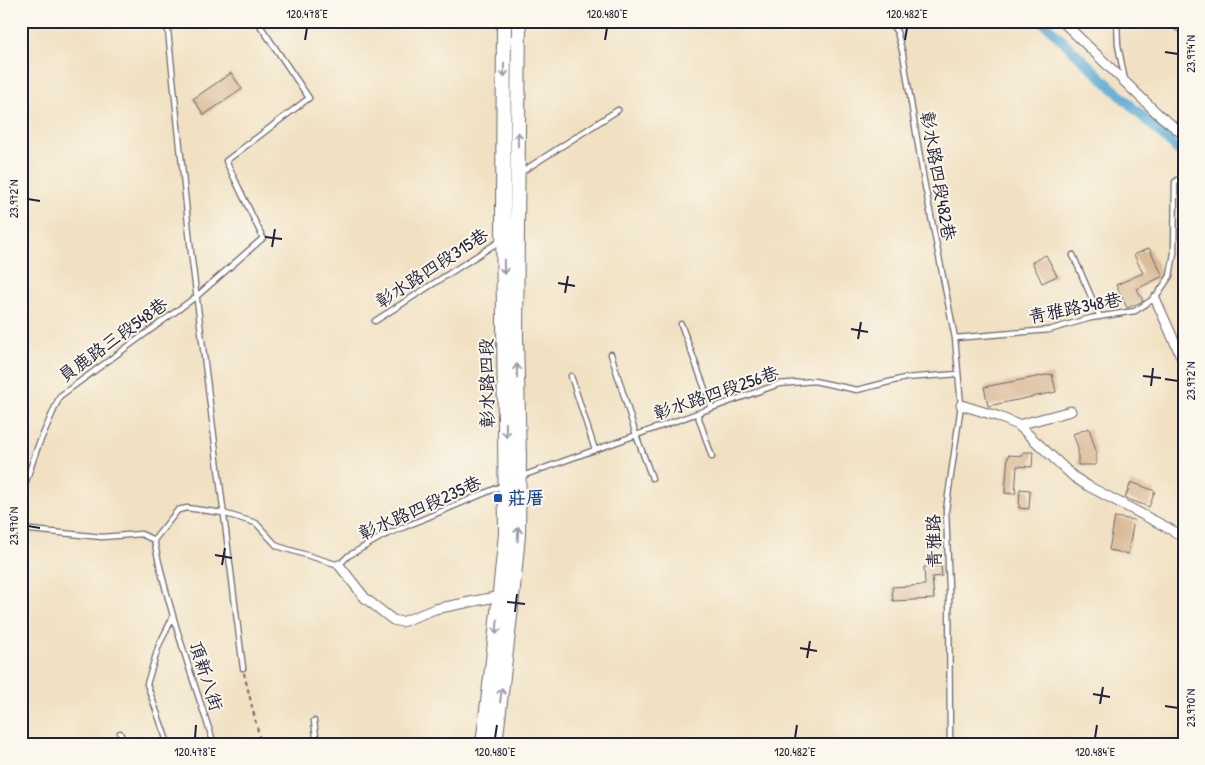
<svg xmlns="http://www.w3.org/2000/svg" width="1205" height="765" font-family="'Patrick Hand','LXGW WenKai TC',sans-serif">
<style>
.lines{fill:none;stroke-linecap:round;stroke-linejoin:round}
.canal{stroke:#58aad4;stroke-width:10}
.building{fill:#daba97}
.lane-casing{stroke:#6a656a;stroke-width:7}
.street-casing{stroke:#6a656a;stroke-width:11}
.primary-casing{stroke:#6a656a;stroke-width:16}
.path{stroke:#6a656a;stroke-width:2;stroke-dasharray:4 4;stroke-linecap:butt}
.lane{stroke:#fff;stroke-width:4.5}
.street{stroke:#fff;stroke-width:9}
.primary{stroke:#fff;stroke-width:14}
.oneway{stroke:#9c9ca7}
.ticks{fill:none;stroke:#22223b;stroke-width:2}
.transit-dot{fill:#1a4fb4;stroke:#fbf7ec;stroke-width:2}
.labels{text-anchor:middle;stroke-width:4;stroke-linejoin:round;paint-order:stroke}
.street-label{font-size:18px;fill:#22223b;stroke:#fbf7ec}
.transit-label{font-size:18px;font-weight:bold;fill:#164399;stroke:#fbf7ec;text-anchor:start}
.neatline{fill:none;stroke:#22223b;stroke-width:2}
.ticks-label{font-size:12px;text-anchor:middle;fill:#22223b}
</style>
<rect width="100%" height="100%" fill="#fbf7ec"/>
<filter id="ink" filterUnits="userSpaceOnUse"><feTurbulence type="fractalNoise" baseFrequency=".02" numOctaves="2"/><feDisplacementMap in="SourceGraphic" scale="10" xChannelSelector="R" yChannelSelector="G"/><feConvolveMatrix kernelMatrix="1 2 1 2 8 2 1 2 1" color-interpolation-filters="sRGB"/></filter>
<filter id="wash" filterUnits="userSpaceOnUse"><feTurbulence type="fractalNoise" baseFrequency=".0096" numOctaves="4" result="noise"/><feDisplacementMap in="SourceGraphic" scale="20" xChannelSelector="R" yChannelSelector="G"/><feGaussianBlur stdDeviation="1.12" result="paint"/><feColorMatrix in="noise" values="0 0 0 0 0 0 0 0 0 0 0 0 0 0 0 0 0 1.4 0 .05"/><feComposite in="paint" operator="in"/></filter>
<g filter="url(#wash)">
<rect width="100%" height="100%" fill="#f1e1c2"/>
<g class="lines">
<path class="canal" d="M1042 21 1184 156"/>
</g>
<g id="blocks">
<path class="building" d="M231 73 242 89 204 115 193 99Z
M1149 248 1163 276 1137 289 1143 301 1127 308 1116 285 1143 273 1134 255Z
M1046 255 1057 276 1042 283 1032 262Z
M1052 374 1056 392 988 406 984 387Z
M1089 428 1096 451V465H1078V448L1073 434Z
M1023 452H1033L1032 467 1017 466 1015 494 1005 493 1008 455 1023 456Z
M1131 482 1155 491 1149 507 1125 498Z
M1020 489 1030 490 1029 509 1019 508Z
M1115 517 1134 520 1128 554 1109 550Z
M941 566 942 576 932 577 934 599 893 601 892 587 925 585 924 567Z"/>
</g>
</g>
<g filter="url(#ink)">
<use href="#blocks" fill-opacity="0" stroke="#6a656a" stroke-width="1"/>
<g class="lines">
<g class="lane-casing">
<path id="lane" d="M167 21 191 252 243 668
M889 21 897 32 903 54 924 181 955 338 961 405 946 510 949 588 950 744
M1118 21 1117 22 1118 45 1125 81
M1166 21 1181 30
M520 173 618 110
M1073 255 1100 317
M375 321 500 241
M681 324 712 408
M955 338 1049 330 1091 318 1135 311 1155 298 1170 276 1174 253 1175 182 1184 176
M611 354 636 435 652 478
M571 376 595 450
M697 413 712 457
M522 476 779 384 814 381 857 390 905 378 958 374
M21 496 38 446 60 396 197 296 263 238 226 161 309 98 257 21
M21 529 102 537 141 534 154 540C168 609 192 676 214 744
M154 540 178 510 187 508 223 513 256 523 277 546 339 565 348 556 383 536 504 485
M314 721 317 744
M120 733 124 744
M168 744 147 684 159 645 173 617"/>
</g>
<g class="street-casing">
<path id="street" d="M1062 21 1158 114 1184 135
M1155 298 1184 363
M961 405 997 416 1018 425 1074 477 1088 486 1166 527 1184 537
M1018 425 1071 411
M339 565 365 598 393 620 402 622 435 609 500 596"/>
</g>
<g class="primary-casing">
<path id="primary" d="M483 744 493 660 506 534 503 212 504 21
M495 744 511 608 518 535 519 457 516 337 519 21"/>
</g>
<path class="path" d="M244 673 261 744"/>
<use href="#lane" class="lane"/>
<use href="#street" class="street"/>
<use href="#primary" class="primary"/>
</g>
<defs><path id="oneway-shaft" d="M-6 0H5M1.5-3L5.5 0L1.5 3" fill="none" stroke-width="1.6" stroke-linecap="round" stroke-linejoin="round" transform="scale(1.25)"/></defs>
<g class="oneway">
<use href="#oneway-shaft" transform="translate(504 70) rotate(90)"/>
<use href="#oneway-shaft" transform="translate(518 139) rotate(-89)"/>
<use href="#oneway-shaft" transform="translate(504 267) rotate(89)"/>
<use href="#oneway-shaft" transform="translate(517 371) rotate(-91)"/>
<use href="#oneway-shaft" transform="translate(506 430) rotate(89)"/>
<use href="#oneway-shaft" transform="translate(518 534) rotate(-87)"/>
<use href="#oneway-shaft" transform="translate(497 627) rotate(96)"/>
<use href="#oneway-shaft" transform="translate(501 695) rotate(-83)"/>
</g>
</g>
<path class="ticks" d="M305 40 307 28M605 40 607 28M905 40 907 28M1165 52 1178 54M28 199 40 201M265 237 282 239M272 247 275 229M558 283 575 286M565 293 568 276M851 329 868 332M858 339 861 322M1143 376 1161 378M1165 379 1178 381M1151 386 1153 368M28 526 40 528M215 555 232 558M222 565 225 548M507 602 525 604M515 612 517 594M800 648 817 651M807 658 810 641M1093 694 1110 697M1100 704 1103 687M1165 706 1178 708M195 738 196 725M495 738 497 725M795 738 797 725M1095 738 1097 725"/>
<rect class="transit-dot" x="493" y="493" width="10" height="10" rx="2.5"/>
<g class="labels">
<g class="street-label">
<text transform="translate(938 176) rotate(80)" y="6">彰水路四段482巷</text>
<text transform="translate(432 268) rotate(-33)" y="6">彰水路四段315巷</text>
<text transform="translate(1075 308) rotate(-11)" y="6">青雅路348巷</text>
<text transform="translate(113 340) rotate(-36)" y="6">員鹿路三段548巷</text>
<text transform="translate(487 383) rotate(-91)" y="6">彰水路四段</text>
<text transform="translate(716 393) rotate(-19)" y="6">彰水路四段256巷</text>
<text transform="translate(420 508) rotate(-24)" y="6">彰水路四段235巷</text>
<text transform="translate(934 541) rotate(-91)" y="6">青雅路</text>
<text transform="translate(206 676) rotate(72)" y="6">頂新八街</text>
</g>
<g class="transit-label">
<text x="508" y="504">莊厝</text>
</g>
</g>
<rect width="1205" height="765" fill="none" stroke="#fbf7ec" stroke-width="55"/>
<rect x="28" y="28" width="1150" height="710" class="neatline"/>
<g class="ticks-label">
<text x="307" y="18">120.478°E</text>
<text x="607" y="18">120.480°E</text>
<text x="907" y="18">120.482°E</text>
<text transform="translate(1191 54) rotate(-90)" y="4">23.974°N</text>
<text transform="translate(14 199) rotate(-90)" y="4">23.972°N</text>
<text transform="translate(1191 381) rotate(-90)" y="4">23.972°N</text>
<text transform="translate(14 526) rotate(-90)" y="4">23.970°N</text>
<text transform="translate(1191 708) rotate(-90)" y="4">23.970°N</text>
<text x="195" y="756">120.478°E</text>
<text x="495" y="756">120.480°E</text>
<text x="795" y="756">120.482°E</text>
<text x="1095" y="756">120.484°E</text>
</g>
</svg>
